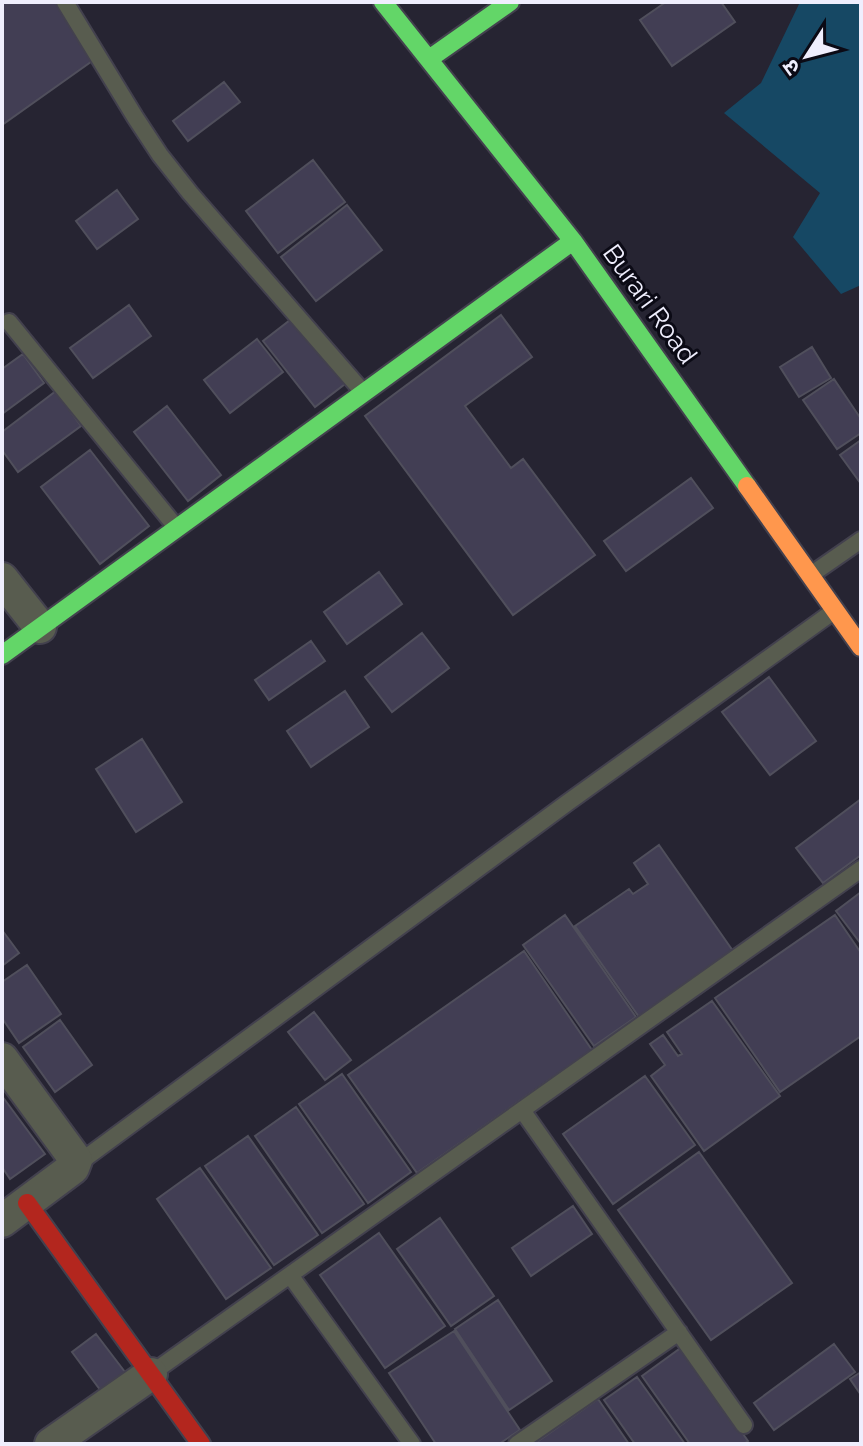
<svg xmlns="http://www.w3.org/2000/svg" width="863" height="1446" font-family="Raleway,'Noto Sans Devanagari',sans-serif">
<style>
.water{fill:#164864}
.building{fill:#423e54;stroke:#504f5c;stroke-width:2}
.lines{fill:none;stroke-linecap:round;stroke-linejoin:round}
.lane-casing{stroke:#43414e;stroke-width:20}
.street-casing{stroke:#43414e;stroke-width:36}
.fast-casing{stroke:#43414e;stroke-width:22}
.slow-casing{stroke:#43414e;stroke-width:22}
.jam-casing{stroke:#43414e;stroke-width:22}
.lane{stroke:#585c4f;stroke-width:16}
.street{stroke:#585c4f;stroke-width:32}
.fast{stroke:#63d668;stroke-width:18}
.slow{stroke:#ff974d;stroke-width:18}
.jam{stroke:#b3261e;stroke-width:18}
.labels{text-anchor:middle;stroke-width:6;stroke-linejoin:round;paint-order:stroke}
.street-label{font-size:26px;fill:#efeefd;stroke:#0b0a15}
</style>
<rect width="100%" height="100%" fill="#262432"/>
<path class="water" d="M800 2H861V285L841 294 793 237 820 193 724 113 761 83Z"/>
<path class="building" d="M2 2H55L95 59 2 125Z
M666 2H721L735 22 672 66 640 20Z
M224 82 240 102 188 141 173 121Z
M313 160 345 202 278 253 246 211Z
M117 190 138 219 97 249 76 221Z
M347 205 382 250 316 301 281 257Z
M129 305 151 336 93 378 70 348Z
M501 315 532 357 465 406 511 468 523 459 595 555 513 615 365 416Z
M294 317 345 384 315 407 263 341Z
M257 339 283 372 230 413 204 380Z
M812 347 831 378 799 397 780 367Z
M23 354 44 383 2 414V369Z
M834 379 861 419V433L837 449 803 400Z
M56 391 81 426 18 472 2 450V432Z
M167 406 221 475 188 501 134 432Z
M861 440V484L840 455Z
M90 450 149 526 100 564 41 487Z
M691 478 713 508 626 571 604 541Z
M379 572 402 604 347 644 324 612Z
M422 633 449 668 392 712 365 677Z
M311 641 325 661 269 700 255 680Z
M769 677 816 741 770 775 722 712Z
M345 691 369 727 311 767 287 731Z
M142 739 182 802 136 832 96 769Z
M861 799V855L823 883 796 848Z
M659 845 733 951 639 1017 575 926 629 889 633 894 648 884 634 863Z
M861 892V944L836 911Z
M565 915 636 1017 594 1046 523 945Z
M835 915 861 953V1036L780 1092 715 998Z
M2 930 19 953 2 966Z
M524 951 592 1050 417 1173 348 1075Z
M27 965 61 1014 19 1043 2 1018V982Z
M712 1001 780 1096 704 1151 651 1076 665 1065 650 1044 663 1035 678 1056 682 1054 667 1032Z
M314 1012 351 1060 325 1080 288 1032Z
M60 1020 92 1065 55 1092 23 1047Z
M342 1074 411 1172 368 1203 299 1104Z
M645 1076 695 1145 613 1204 563 1134Z
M2 1096 45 1154 10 1179 2 1167Z
M296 1107 364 1204 322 1233 255 1136Z
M248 1136 318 1235 274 1265 205 1166Z
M699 1152 792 1283 711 1340 618 1210Z
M200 1168 271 1268 226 1299 157 1199Z
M573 1206 592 1234 531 1276 512 1248Z
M440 1218 494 1296 451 1326 397 1249Z
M379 1233 445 1326 385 1368 320 1275Z
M498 1300 552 1381 509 1410 455 1329Z
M454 1331 520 1430 499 1444H436L389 1373Z
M96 1334 125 1372 101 1391 72 1352Z
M834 1344 855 1372 774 1430 754 1403Z
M682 1347 748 1441 744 1444H690L642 1376Z
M861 1372V1395L850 1379Z
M637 1377 685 1444H635L604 1400Z
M598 1399 629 1444H534Z"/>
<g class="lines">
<g class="lane-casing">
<path id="lane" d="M65 2 135 117 160 155 190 193 363 392
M9 322 176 527
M812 574 861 540
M522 1110 744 1425
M76 1165 567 803 834 611
M290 1275 412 1444
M152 1373 861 869
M517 1444 679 1332"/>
</g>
<g class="street-casing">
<path id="street" d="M2 579 40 627
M2 1059 76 1160 73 1168 2 1221
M51 1444 151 1374"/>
</g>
<g class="fast-casing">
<path id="fast" d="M383 2 573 241 747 486
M429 59 510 2
M2 655 573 241"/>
</g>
<g class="slow-casing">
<path id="slow" d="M747 486 861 647"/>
</g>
<g class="jam-casing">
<path id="jam" d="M27 1203 201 1444"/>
</g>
<use href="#lane" class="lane"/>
<use href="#street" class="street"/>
<use href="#fast" class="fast"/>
<use href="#slow" class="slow"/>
<use href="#jam" class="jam"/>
</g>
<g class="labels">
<g class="street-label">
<text transform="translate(650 304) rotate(54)" y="9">Burari Road</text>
</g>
</g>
<rect width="863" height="1446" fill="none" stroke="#efeefd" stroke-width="8"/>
<g transform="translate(807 56) rotate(234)" stroke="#0b0a15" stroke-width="6" paint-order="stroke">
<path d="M0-6L14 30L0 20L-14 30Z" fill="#efeefd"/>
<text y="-12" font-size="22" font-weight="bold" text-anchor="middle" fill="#efeefd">उ</text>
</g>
</svg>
